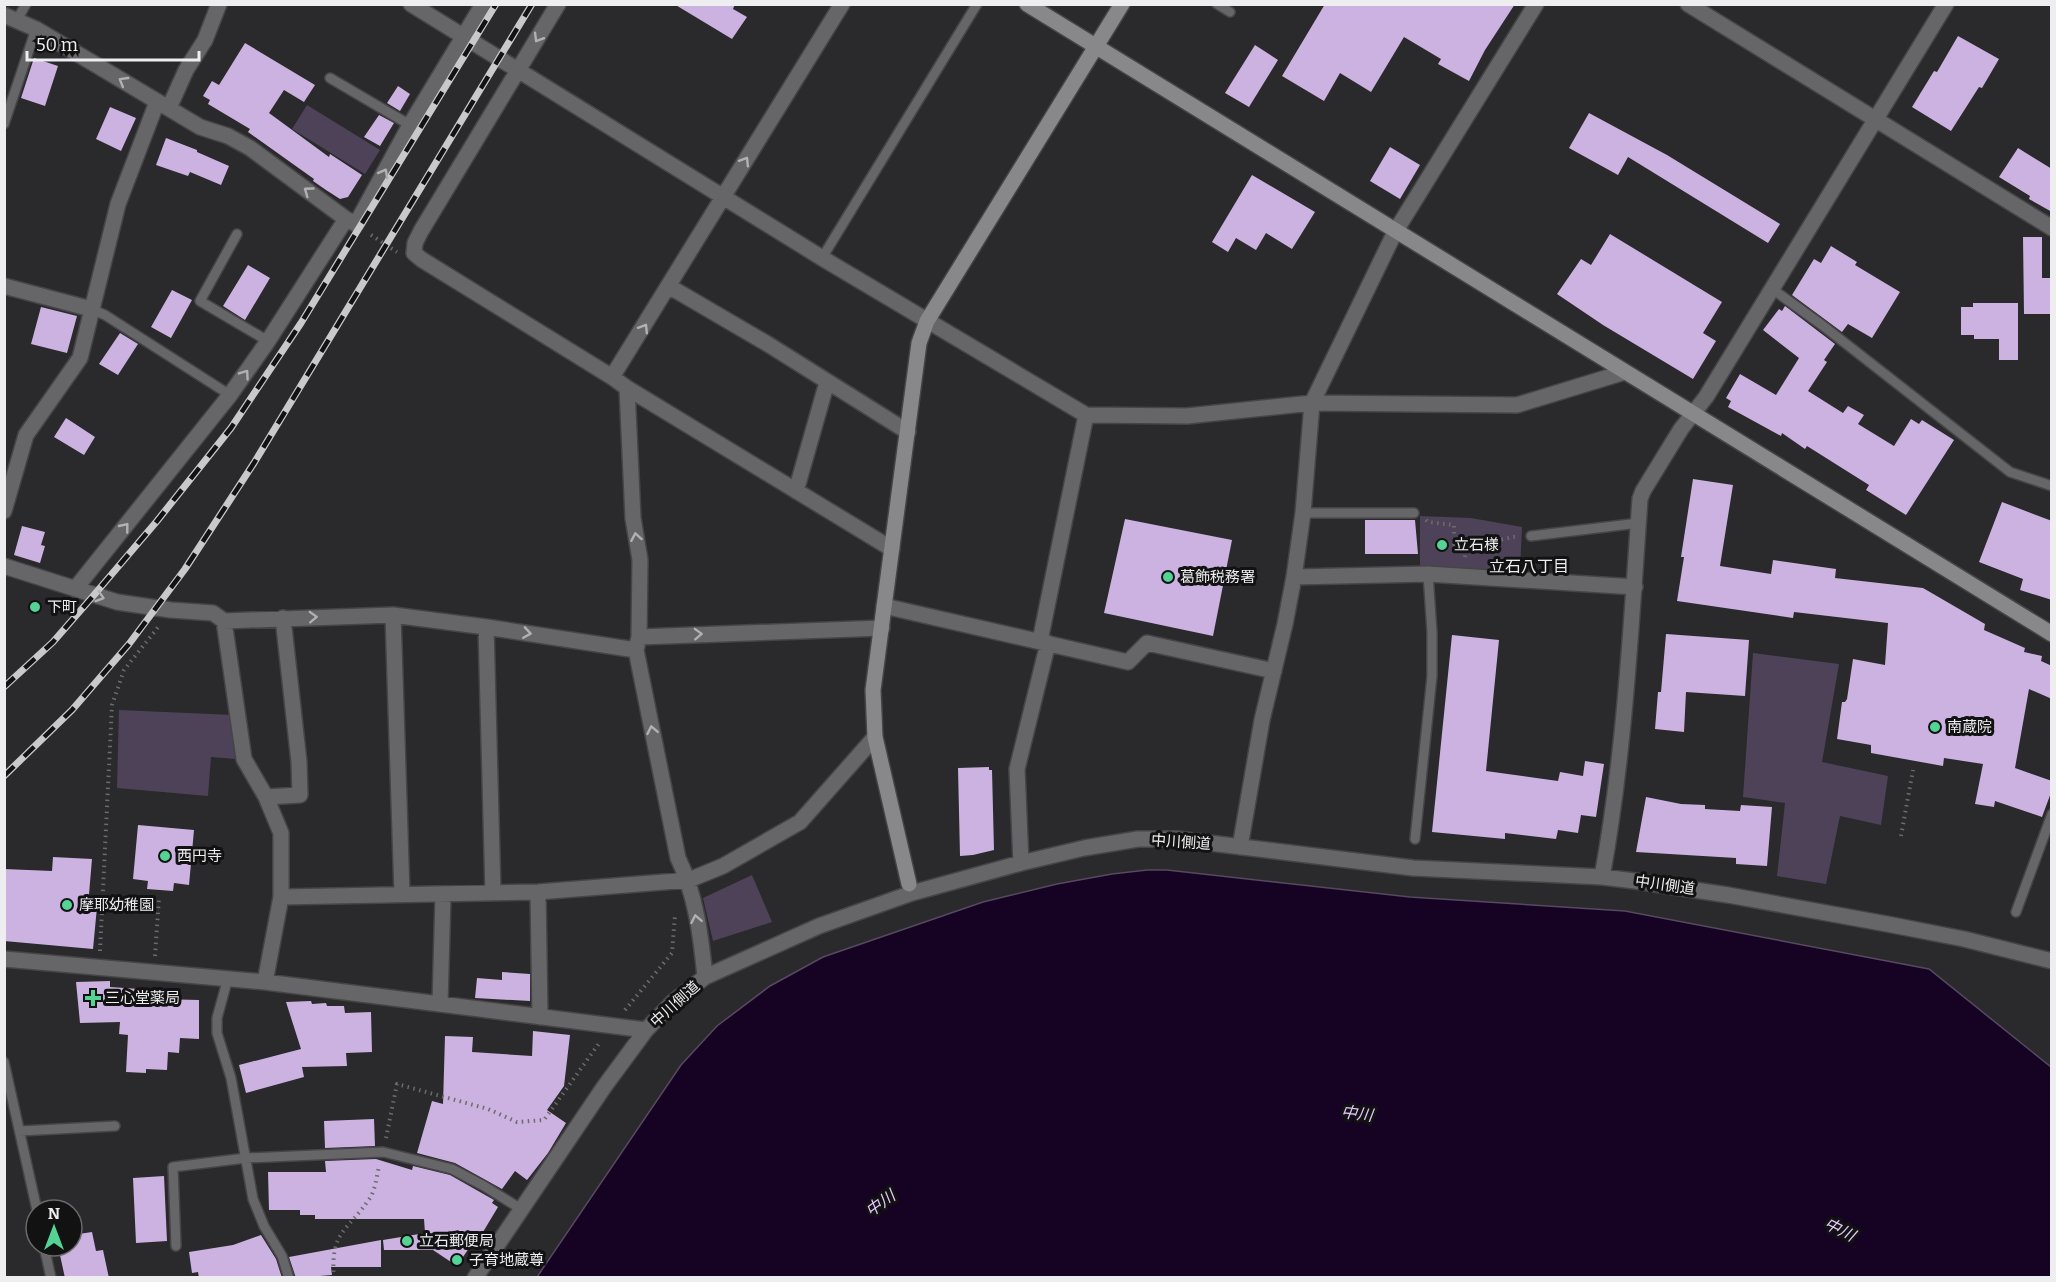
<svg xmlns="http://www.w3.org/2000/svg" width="2056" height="1282" font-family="Bitter,'Noto Sans JP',serif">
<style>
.green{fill:#4e4259}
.water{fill:#160324;stroke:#574961;stroke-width:1.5}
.building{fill:#cbb2e0}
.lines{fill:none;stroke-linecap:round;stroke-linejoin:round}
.lane-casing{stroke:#454446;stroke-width:12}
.street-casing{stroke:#454446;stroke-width:18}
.secondary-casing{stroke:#454446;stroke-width:18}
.path{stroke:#6c6b6d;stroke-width:4;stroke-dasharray:1.5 4.5;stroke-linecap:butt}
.lane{stroke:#666567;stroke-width:9}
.street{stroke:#666567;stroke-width:15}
.secondary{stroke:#888789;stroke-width:15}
.rail-casing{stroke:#c9c8ca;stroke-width:7}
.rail{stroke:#121213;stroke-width:4.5;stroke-dasharray:14;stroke-linecap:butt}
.oneway{stroke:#b1b0b2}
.poi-dot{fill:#54d395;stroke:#121213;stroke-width:2}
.labels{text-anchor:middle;stroke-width:6;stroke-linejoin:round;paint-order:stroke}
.poi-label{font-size:15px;fill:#eeedef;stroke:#121213;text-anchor:start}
.street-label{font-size:15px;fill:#eeedef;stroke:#121213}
.neighbourhood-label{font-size:16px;fill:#eeedef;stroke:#121213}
.water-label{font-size:16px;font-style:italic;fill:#e4c7fd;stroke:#121213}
</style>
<rect width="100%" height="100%" fill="#2a292b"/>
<path class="green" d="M307 105 380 150 365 174 292 129Z
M1420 516 1471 518 1522 527 1520 572 1420 567Z
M1753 653 1839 664 1822 762 1888 776 1881 825 1840 816 1826 884 1777 876 1785 803 1743 797Z
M119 710 233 715 236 759 211 757 208 796 117 788Z
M752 875 772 922 713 941 703 898Z"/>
<path class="water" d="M1147 870H1167L1410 897 1625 911 1929 969 2051 1067V1277H537L681 1065 717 1026 770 986 823 957 983 902 1057 884 1112 874Z"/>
<path class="building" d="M674 4H735L733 9 747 17 732 39Z
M1325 4H1515L1485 50 1469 81 1438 64 1441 59 1404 37 1371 92 1340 73 1324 101 1282 76Z
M1958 36 1999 59 1982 88 1979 87 1951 131 1912 107 1934 71 1937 72Z
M245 43 315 85 304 102 284 90 269 113 329 157 330 154 362 175 348 197 340 199 326 190 313 181 314 179 248 132 250 129 208 104 210 100 203 96 212 81 219 85Z
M1255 45 1278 60 1249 107 1225 93Z
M34 58 58 66 45 106 21 98Z
M398 86 410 94 400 111 387 103Z
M110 107 136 118 121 151 96 139Z
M1589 113 1667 155 1780 224 1768 243 1628 157 1618 175 1569 148Z
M379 115 394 123 380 146 364 137Z
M166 138 197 150V152L229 166 221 185 190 172 188 176 156 165Z
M1390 147 1420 165 1400 199 1370 181Z
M2018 148 2052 169V212L2029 199 2030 196 1999 177Z
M1252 175 1315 212 1292 249 1266 233 1256 250 1236 238 1228 252 1212 242Z
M1610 234 1722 302 1703 333 1716 341 1693 379 1603 325 1557 294 1581 259 1591 265Z
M2023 237H2042V278H2052V314H2024Z
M1831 246 1857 262 1855 265 1900 292 1872 338 1848 324 1842 332 1792 295 1814 259 1821 263Z
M248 265 270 278 245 320 223 306Z
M172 290 192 300 171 338 151 327Z
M1973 303H2018V360H1999V339H1974V335H1961V307H1973Z
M1785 306 1835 344 1824 360 1827 362 1808 391 1843 413 1848 406 1864 415 1858 424 1894 446 1911 419 1919 424 1922 420 1954 440 1906 515 1866 490 1869 485 1807 446 1805 449 1782 433 1781 436 1728 407 1731 401 1726 398 1740 374 1776 395 1799 358 1763 330 1779 309 1782 311Z
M41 307 77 316 67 353 31 344Z
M120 333 138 344 118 375 99 364Z
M66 418 95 437 84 455 54 437Z
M1693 479 1733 485 1720 566 1771 574 1773 560 1836 569 1835 578 1923 588 1985 624 1984 630 2025 648 2024 652 2042 656 2041 661 2052 666V699L2029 689 2015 768 2052 781V790L2042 817 1995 801 1994 807 1975 804 1983 764 1944 758 1943 766 1871 753V745L1837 739 1842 702H1845L1847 699 1853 659 1885 665 1888 623 1794 612 1793 618 1677 601 1684 557H1681Z
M2002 502 2052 521V600L2020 590 2023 579 1979 562Z
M1125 519 1232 540 1213 636 1104 613Z
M1365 520H1415L1418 554H1365Z
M22 526 45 532 41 545 45 546 40 563 14 555Z
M1666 634 1749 640 1745 696 1686 692 1684 732 1655 729 1658 692H1661Z
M1452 635 1499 640 1486 771 1558 781 1560 772 1583 776 1585 761 1604 764 1596 817 1581 815 1578 833 1558 830 1556 839 1505 833V839L1432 832Z
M989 767V770H992L994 850 973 855 960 856 958 768Z
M1646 797 1681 804 1705 805V809L1740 811 1741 805 1772 807 1767 866 1736 864V858L1636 852Z
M138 825 194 830 189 885 174 883 173 891 147 889 148 881 133 879Z
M53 857 92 859 88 906 97 907 93 949 4 941V869L52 871Z
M502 972 530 974V1001L475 998 477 978 502 980Z
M110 981V987L139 989 138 995 158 996V999L199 1000V1039L180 1038 179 1053 168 1052 167 1070 146 1069V1073L126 1072 128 1035 119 1034 120 1022 80 1023 76 982Z
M311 1001 312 1004 326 1003 327 1006H344L345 1013 371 1012 372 1052 346 1053 347 1066 302 1067 304 1077 246 1093 239 1065 301 1049 286 1002Z
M533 1031 570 1035 564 1086 547 1110 566 1123 548 1153 527 1180 515 1171 502 1189 455 1163 417 1153 432 1101 443 1104 445 1036 473 1037 472 1052 532 1056Z
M374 1119 375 1146 325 1148 324 1121Z
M376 1159 412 1170 413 1166 450 1175 494 1200 492 1203 498 1207 474 1247 471 1245 457 1266 433 1250H384L383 1240 425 1233 424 1219H315V1215H300V1210H269L268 1172H326L325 1161Z
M164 1176 167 1241 136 1243 133 1178Z
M92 1232 96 1251 103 1250 109 1278H65L58 1246H72V1235Z
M261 1235 276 1259 282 1278H199L198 1272 192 1273 189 1252 233 1245Z
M381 1240V1267H331L332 1275 296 1278 289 1257Z"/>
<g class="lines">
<g class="lane-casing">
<path id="lane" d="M1217 4 1230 12
M17 20 26 4
M330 78 410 125
M4 124 36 29
M237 234 200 301 268 341
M822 258 977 4
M1771 288 1822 325 2010 472 2052 486
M91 309 105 315 230 395
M1303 513H1414
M1531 536 1639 523
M1415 839 1432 676V632L1428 574
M2016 912 2052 814
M228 978 217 1018V1033L231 1078 253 1199 264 1226 282 1256 289 1278
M4 1062 37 1210
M20 1131 115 1126
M44 1246 51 1278
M176 1246 173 1167 246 1158 383 1152 452 1169 484 1186 521 1209"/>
</g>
<g class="street-casing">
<path id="street" d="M411 4 822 258 1086 415 1187 416 1312 403 1517 405 1625 372
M558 4 421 231 415 243 414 253 421 259 612 377 627 388 892 549
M1688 4 2052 228
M4 15 36 29 200 127 228 136 250 148 346 219 356 224 410 125 483 4
M169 108 186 70 205 40 219 4
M4 286 91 309
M670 287 766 343 908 432
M612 377 842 4
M627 388 633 518 640 560 639 637 636 650 678 858C696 895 701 937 705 977
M796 491 827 382
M4 511 26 435 80 358 118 204 157 102
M4 566 117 602 171 610 213 613 224 621 393 615 486 627 636 650
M1294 577 1428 574 1635 587
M75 589 230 395 268 341 346 219
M884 606 1128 662 1147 643 1274 671
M393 615 402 894
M224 621 244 759 266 797 281 833V897L265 982
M486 627 493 893
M639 637 882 628
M1040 641 1086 415
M266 797 300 795 299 762 283 618
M1240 847 1262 720 1285 624 1294 577 1303 513 1312 403 1395 232 1536 4
M1021 863 1017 769 1048 643
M1602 877C1625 752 1631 625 1640 499L1643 491 1681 429 1706 397 1946 4
M538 892 540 1017
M281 897 538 892 689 880 723 866 800 822 875 737
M4 959 265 982 646 1030
M440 1004 443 895
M475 1278 604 1087 646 1030 673 1002 705 977 819 926 912 893 1021 863 1084 848 1138 839H1177L1413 868 1602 877 1635 881 1728 895 1887 924 1964 939 2052 961"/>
</g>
<g class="secondary-casing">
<path id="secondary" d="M1027 4 2052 634
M909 884 875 737 873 690 919 343 927 321 1122 4"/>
</g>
<path class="path" d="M371 235 397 252
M1426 520 1428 522 1454 525V544L1485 543 1518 536
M1465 557 1466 543
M1901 836 1913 770
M100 951 112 705 124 670 159 626
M155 956 159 898
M625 1010 672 953 675 915
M386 1138 397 1084 488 1109 517 1122 544 1120 600 1042
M334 1278C330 1231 347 1232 370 1198 375 1190 377 1176 379 1166"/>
<use href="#lane" class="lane"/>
<use href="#street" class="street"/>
<use href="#secondary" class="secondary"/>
<g class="rail-casing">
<path id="rail" d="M4 687 53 642 94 595 157 521 231 428 301 323 496 4
M4 776 72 710 129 644 185 569 254 463 532 4"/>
</g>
<use href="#rail" class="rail"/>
</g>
<defs><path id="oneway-chevron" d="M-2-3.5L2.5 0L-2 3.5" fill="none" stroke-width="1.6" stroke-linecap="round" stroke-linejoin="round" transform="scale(1.5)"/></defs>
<g class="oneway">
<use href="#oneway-chevron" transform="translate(538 38) rotate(121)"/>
<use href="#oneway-chevron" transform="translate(123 81) rotate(-149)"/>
<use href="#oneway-chevron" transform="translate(745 161) rotate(-58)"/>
<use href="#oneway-chevron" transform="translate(384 173) rotate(-61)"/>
<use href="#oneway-chevron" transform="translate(308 191) rotate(-144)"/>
<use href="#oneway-chevron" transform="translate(644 328) rotate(-58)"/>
<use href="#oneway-chevron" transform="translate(245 374) rotate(-55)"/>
<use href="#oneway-chevron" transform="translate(125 527) rotate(-51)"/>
<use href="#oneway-chevron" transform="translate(636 537) rotate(-100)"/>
<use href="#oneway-chevron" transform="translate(100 597) rotate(17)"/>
<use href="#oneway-chevron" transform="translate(313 617) rotate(-2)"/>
<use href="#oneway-chevron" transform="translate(527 633) rotate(9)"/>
<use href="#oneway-chevron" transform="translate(698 634) rotate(-2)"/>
<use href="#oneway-chevron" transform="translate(652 730) rotate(-101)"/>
<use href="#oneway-chevron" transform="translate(696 919) rotate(-101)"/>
</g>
<g class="poi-dot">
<circle cx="1442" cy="545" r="6"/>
<circle cx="1168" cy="577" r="6"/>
<circle cx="35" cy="607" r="6"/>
<circle cx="1935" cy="727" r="6"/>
<circle cx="165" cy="856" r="6"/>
<circle cx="67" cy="905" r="6"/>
<path d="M90 989h6v6h6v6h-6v6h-6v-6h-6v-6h6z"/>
<circle cx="407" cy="1241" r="6"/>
<circle cx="457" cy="1260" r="6"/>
</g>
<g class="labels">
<g class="poi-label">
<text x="1454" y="550">立石様</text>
<text x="1180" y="582">葛飾税務署</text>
<text x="47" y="612">下町</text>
<text x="1947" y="732">南蔵院</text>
<text x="177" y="861">西円寺</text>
<text x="79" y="910">摩耶幼稚園</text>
<text x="105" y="1003">三心堂薬局</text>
<text x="419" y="1246">立石郵便局</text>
<text x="469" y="1265">子育地蔵尊</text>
</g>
<g class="street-label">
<text transform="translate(1181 842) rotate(4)" y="5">中川側道</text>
<text transform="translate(1665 885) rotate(8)" y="5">中川側道</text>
<text transform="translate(675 1004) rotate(-42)" y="5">中川側道</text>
</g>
<g class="neighbourhood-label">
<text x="1529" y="572">立石八丁目</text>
</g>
<g class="water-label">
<text transform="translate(1357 1113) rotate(7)" y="6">中川</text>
<text transform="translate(880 1203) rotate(-36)" y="6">中川</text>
<text transform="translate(1840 1229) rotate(27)" y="6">中川</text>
</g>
</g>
<rect width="2056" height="1282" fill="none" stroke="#eeedef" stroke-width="12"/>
<g transform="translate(54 1228)"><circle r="28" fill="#121213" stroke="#6a6a6b" stroke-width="1.5"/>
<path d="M0-4.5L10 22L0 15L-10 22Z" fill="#54d395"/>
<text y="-9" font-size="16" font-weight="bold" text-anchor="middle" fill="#eeedef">N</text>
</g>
<path d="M27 51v9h172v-9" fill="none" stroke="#eeedef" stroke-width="3"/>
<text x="36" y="51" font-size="18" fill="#eeedef" stroke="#121213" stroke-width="4.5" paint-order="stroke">50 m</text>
</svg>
